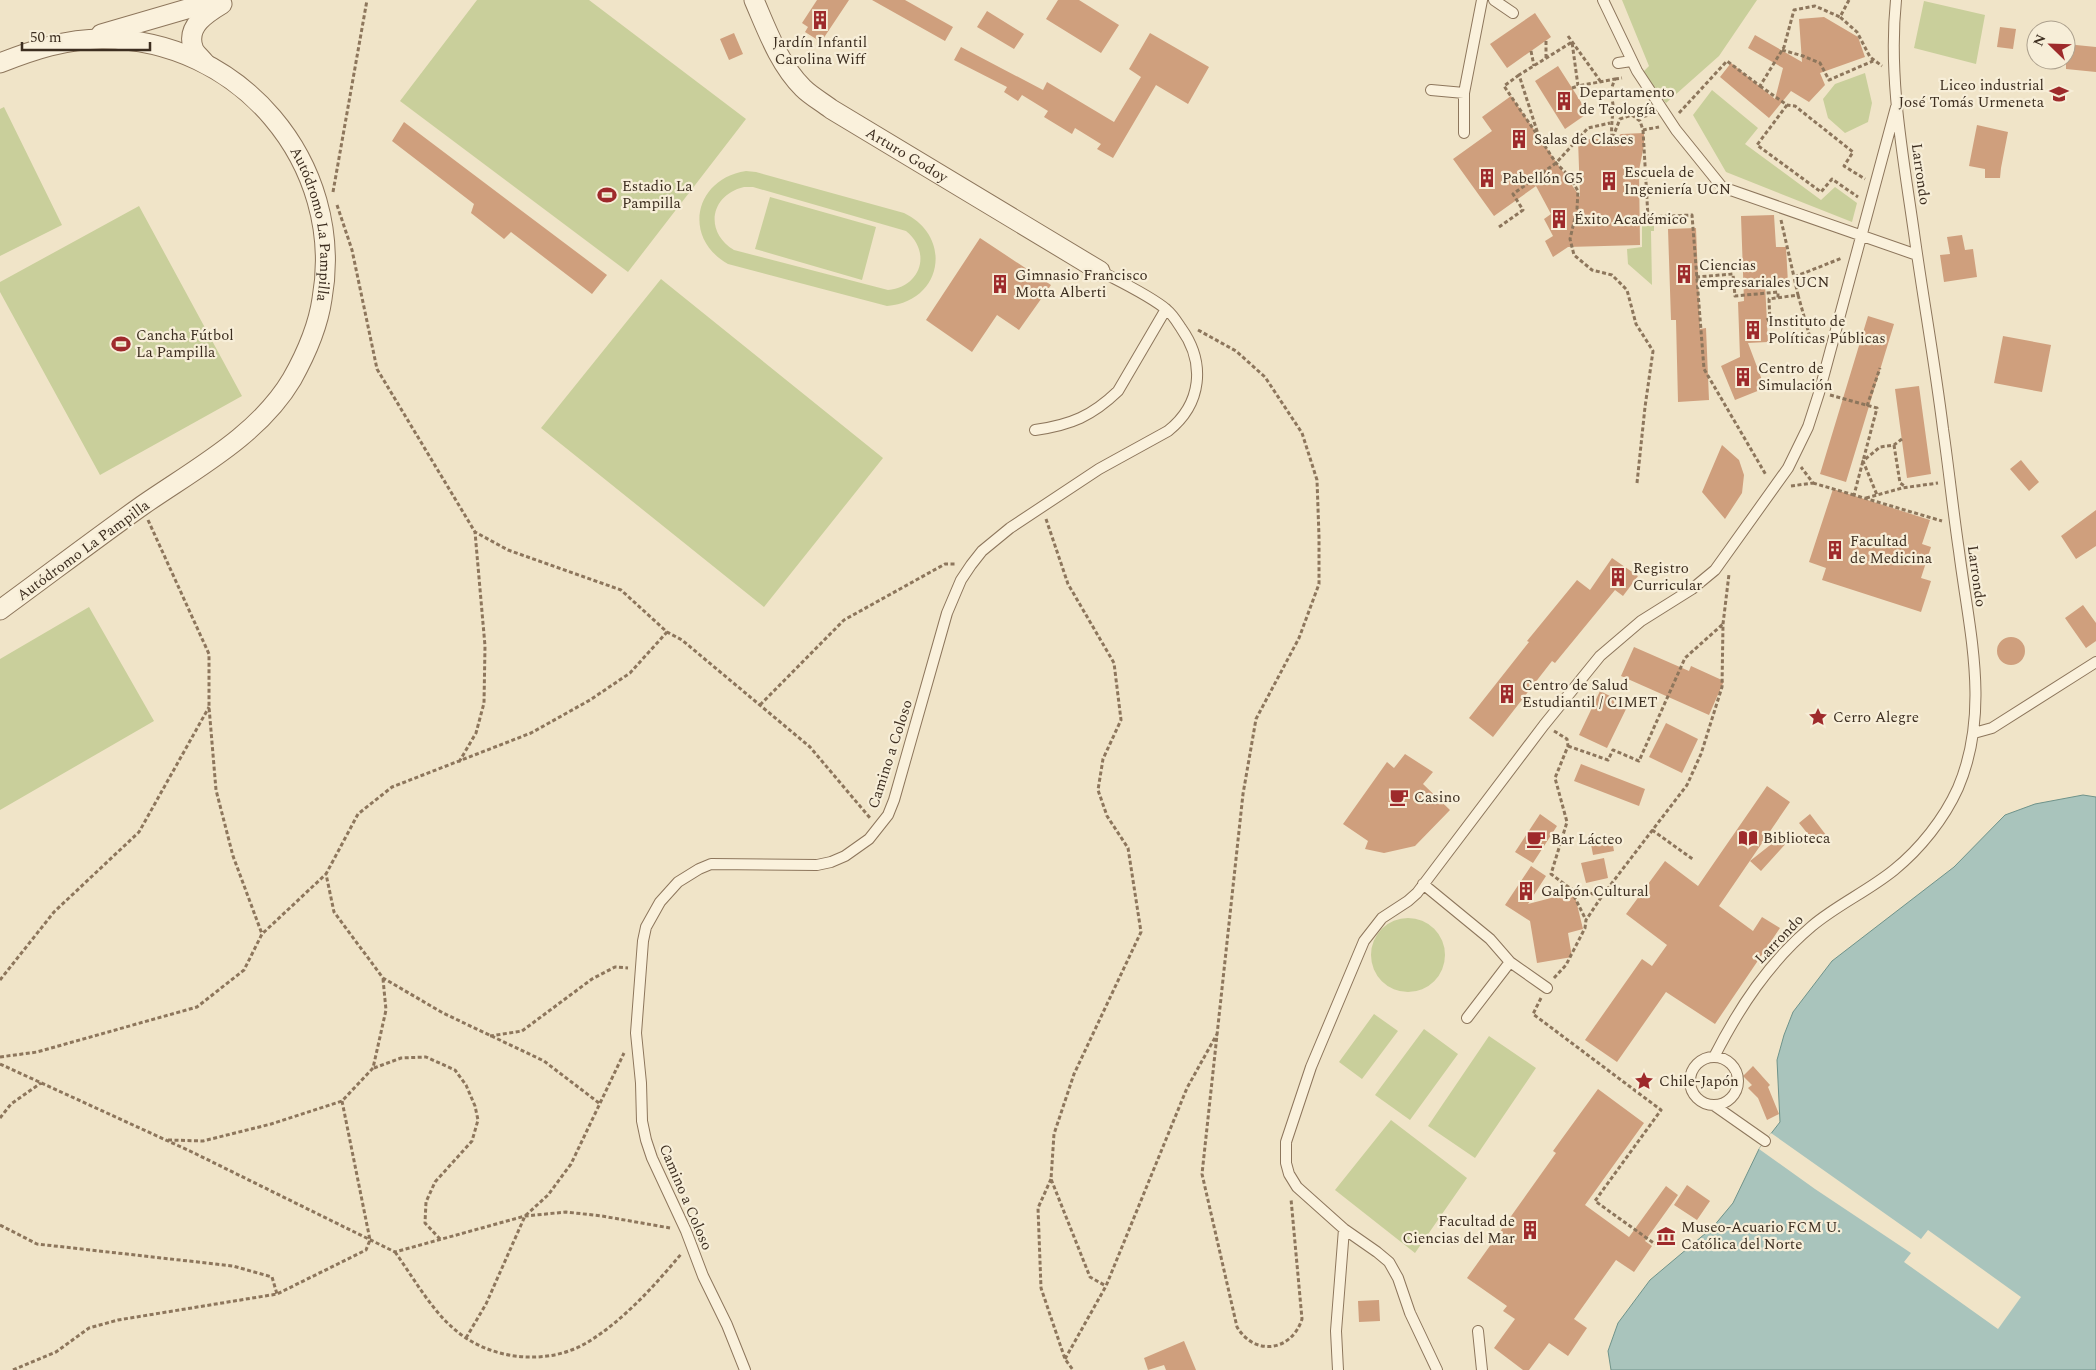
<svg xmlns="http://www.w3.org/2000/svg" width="2096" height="1370" font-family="Spectral,serif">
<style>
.green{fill:#c9cf9b;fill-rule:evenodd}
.water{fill:#a9c4bc;stroke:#6f938a}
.pier{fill:#f0e4c8}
.building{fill:#cf9f7d}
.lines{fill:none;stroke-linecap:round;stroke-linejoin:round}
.service-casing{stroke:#8d765c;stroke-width:12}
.minor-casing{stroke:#8d765c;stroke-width:21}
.path{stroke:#8d765c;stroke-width:3;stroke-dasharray:4 2.5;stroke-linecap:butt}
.service{stroke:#faf1dc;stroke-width:10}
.minor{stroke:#faf1dc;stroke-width:19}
.labels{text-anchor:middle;stroke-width:4.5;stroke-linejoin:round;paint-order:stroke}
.poi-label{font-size:15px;fill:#3d2e20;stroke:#f7eed8;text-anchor:start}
.street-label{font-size:15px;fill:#3d2e20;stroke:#f7eed8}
</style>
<rect width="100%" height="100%" fill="#f0e4c8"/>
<path class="green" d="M477 0H589L746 119 628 272 400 101Z
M1622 0H1757L1719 56 1666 103 1642 73 1649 66Z
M1924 1 1985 15 1976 64 1914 48Z
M1865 73 1872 103 1868 122 1845 133 1828 118 1823 99 1835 84Z
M1712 90 1758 128 1745 144 1821 200 1835 187 1857 203 1852 222 1726 172 1693 115Z
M4 107 62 225 0 256V109Z
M746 171 756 172 904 213C954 237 942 302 887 306L728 264C682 238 694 179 746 171ZM744 187H753L906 231C932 252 921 287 888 290L734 250C704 232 710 195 744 187Z
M770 197 876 227 862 280 755 249Z
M139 206 242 396 100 475 0 292V282Z
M1654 223V231H1651L1652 285 1628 264 1627 249 1642 247V224Z
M661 279 883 458 764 607 541 428Z
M89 607 154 721 0 810V659Z
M1371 955a37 37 0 1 1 74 0a37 37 0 1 1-74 0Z
M1374 1014 1398 1031 1362 1079 1339 1062Z
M1424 1029 1458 1054 1410 1120 1375 1095Z
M1489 1036 1536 1068 1475 1158 1428 1126Z
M1391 1120 1467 1178 1415 1253 1335 1190Z"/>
<path class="water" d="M2083 795 2096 797V1370H1611L1608 1351 1618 1323 1650 1280 1713 1227 1733 1203 1759 1149 1780 1122 1777 1060 1784 1035 1793 1012 1832 961 1954 867 2005 815 2035 804Z"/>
<path class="pier" d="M1771 1133 1921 1239 1928 1230 2021 1297 1998 1329 1904 1262 1911 1253 1815 1189 1759 1149Z"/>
<path class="building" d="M817 0H849L821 42 805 32 808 27 802 23Z
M872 0H905L953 27 945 41Z
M1058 0H1079L1119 25 1101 53 1046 19Z
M987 11 1024 34 1014 49 977 27Z
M1535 13 1551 37 1507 68 1490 44Z
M1824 17 1858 37 1865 57 1820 73 1825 85 1809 102 1791 91 1769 118 1720 77 1731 63 1775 99 1783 68 1748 48 1755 35 1802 62 1799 19Z
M2000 27 2016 29 2013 49 1997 47Z
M734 33 743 54 729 60 720 39Z
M1150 33 1209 67 1188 104 1156 85 1113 158 1097 149 1101 144 1075 128 1072 134 1044 117 1048 111 1022 95 1018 101 1004 92 1007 87 954 60 961 47 1043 90 1047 82 1114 122 1141 77 1129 69Z
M2066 44 2096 47V72L2066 69Z
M1558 66 1588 113 1565 129 1535 81Z
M1511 96 1580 197 1578 139H1614L1621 134 1644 133V145L1639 170 1640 245 1568 247 1553 257 1545 241 1553 236 1544 219 1551 214 1536 186 1494 216 1453 159 1492 131 1482 117Z
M404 122 607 275 592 294 511 232 504 239 471 213 474 204 392 141Z
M1977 125 2008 132 2001 168 2000 178H1985V169L1969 166Z
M1774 215 1776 247H1786L1788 283 1765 284 1768 342 1748 343 1765 388 1735 400 1721 366 1740 357 1738 302 1744 301 1741 216Z
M1696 228 1700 329 1706 328 1709 400 1678 402 1676 320H1671L1668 229Z
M1962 235 1965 250 1973 249 1977 277 1944 282 1940 255 1950 254 1947 237Z
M980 238 1051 285 1019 330 997 315 972 352 926 320Z
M1868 316 1894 324 1846 482 1820 474Z
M2003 336 2051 345 2042 392 1994 383Z
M1919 386 1931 474 1907 478 1895 389Z
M1722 445 1739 460 1744 475 1742 493 1725 519 1702 492Z
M2021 460 2039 482 2029 491 2010 469Z
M1833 489 1930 520 1922 544 1931 547 1921 578 1931 581 1921 612 1822 580 1826 568 1809 562Z
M2096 510V546L2076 559 2061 536Z
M1612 558 1638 576 1623 596 1615 590 1555 663 1552 661 1493 737 1469 718 1529 642 1527 641 1577 580 1590 590Z
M2083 605 2096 623V641L2086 648 2065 618Z
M1997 651a14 14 0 1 1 28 0a14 14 0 1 1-28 0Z
M1634 647 1689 671 1691 666 1724 681 1709 715 1621 676Z
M1600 691 1628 705 1607 748 1579 735Z
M1666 723 1698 739 1682 773 1649 757Z
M1405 754 1433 772 1423 784 1450 810 1415 846 1384 853 1365 849 1368 841 1343 824 1387 762 1394 768Z
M1581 764 1645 789 1639 806 1574 781Z
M1767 786 1790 802 1719 906 1753 931 1762 917 1780 928 1715 1024 1666 992 1617 1062 1585 1040 1642 959 1652 966 1667 945 1626 914 1665 861 1698 886Z
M1540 814 1557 826 1533 863 1515 852Z
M1810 814 1826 835 1816 844 1799 823Z
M1784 834 1789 840 1761 871 1750 861Z
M1611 835 1614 851 1593 855 1590 839Z
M1604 858 1608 878 1586 883 1581 863Z
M1531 866 1546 876 1528 904 1574 892 1583 929 1568 933 1572 957 1537 963 1530 921 1505 905Z
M1753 1066 1770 1085 1768 1087 1779 1114 1767 1120 1758 1098 1748 1088 1752 1085 1743 1076Z
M1598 1089 1644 1123 1585 1205 1629 1237 1666 1186 1678 1195 1645 1241 1652 1246 1634 1272 1616 1260 1574 1319 1587 1328 1568 1356 1549 1343 1529 1370H1523L1494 1348 1515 1319 1503 1311 1507 1306 1467 1278 1556 1153 1553 1151Z
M1687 1185 1710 1201 1697 1220 1674 1205Z
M1379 1300 1380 1321 1359 1322 1358 1301Z
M1184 1341 1196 1370H1166L1164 1365 1148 1370 1144 1358Z"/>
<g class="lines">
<g class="service-casing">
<path id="service" d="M1494 0 1513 13
M1603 0 1637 71 1676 130 1722 187 1917 255
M1618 63 1631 61
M1431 90 1464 93
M1464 133V93L1482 0
M1035 430C1071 425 1092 416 1118 391L1166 309
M1974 733 1992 728 2096 662
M1423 884 1490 939 1510 962 1467 1018
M1510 962 1547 988
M1690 1081a24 24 0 1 1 48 0a24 24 0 1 1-48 0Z
M1714 1057C1739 1008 1769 962 1812 926 1837 905 1868 891 1894 870 1920 849 1944 819 1958 788 1991 711 1969 631 1959 551 1953 511 1949 470 1943 429 1935 364 1923 298 1914 233 1903 155 1888 78 1896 0
M1715 1106 1765 1141
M1478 1331 1482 1370
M745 1370 727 1325 703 1276 686 1231 652 1158 646 1140 642 1121 641 1083 636 1033 643 941 646 927 660 902 678 882 699 869 711 864 817 865 831 862 845 856 869 839 888 815 894 800 947 613 961 580 971 565 982 551 1010 528 1099 469 1168 431C1202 404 1206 363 1181 328 1177 322 1173 315 1167 310 1151 296 1119 281 1100 271
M1338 1370 1336 1331 1344 1229
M1437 1370 1410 1313 1398 1278 1389 1262 1377 1252 1344 1229 1297 1187 1289 1174 1286 1163V1142L1311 1067 1364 941 1382 918 1408 901 1417 893 1544 725 1600 656 1641 621 1692 589 1715 570 1788 468 1808 427 1819 393 1896 107"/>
</g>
<g class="minor-casing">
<g id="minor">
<path id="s1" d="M754 0C767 30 779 64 803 88 811 96 822 102 831 109L1100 271"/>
<path d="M101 34 218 0"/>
<path id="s2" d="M0 63C33 50 66 39 102 39 239 38 346 163 322 299 318 327 306 354 292 379 259 435 195 469 143 505 95 539 48 575 0 610"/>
<path d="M205 63C201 58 194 52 193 47 186 26 207 13 222 4"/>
</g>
</g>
<path class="path" d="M1849 0 1840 17 1857 32 1870 57 1882 66
M1568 36 1601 82
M1782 50 1803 56 1820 63 1829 80 1873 61
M1531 51 1534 66
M1546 58V41
M1519 75 1504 86 1536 133
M1615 79 1622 78
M1760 86 1787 105 1795 106 1853 152 1844 166 1865 179
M1572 88 1578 86
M1787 105 1757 145 1821 192 1832 179 1858 197
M1679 113 1727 61 1760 86 1784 47 1794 10 1815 6 1840 17
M1637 118 1650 115
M1643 130 1648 217 1692 215 1704 369 1766 475
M333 192 367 0
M337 205 352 250 377 369 475 532 508 550 621 590 667 632 682 640 810 747 870 818
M1781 220 1794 277
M1499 227 1523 210 1513 194 1556 163 1588 128 1610 123
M1696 277 1733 274 1735 296 1778 292V298
M1798 295 1811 341 1820 343
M1767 318 1770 323 1769 299 1798 295 1794 277 1842 258
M1198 330 1236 351 1265 377 1302 433 1317 480 1319 537V584L1299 638 1256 719 1243 794 1202 1174 1237 1327C1255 1357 1292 1351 1302 1319L1291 1199
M1830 395 1877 408 1854 495 1942 521
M1867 406 1880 368
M1902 439 1894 445 1880 447 1863 461 1877 495 1902 488 1938 483
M1894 445 1900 483 1906 487
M1637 483 1645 407 1653 351 1636 324 1627 290 1612 275 1592 270 1574 255 1570 239 1577 209 1578 191 1569 176 1556 163 1539 137 1519 75 1572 42 1578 86 1615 79C1607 98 1614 95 1613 111 1612 121 1611 129 1612 139L1620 119 1632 115 1640 121 1643 130 1659 127
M1813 483 1854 495
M1791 486 1813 483 1801 467
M1866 498 1877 495
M1046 519 1068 584 1114 663 1121 720 1103 759 1098 790 1107 816 1128 848 1141 932 1074 1074 1054 1134 1051 1179 1090 1277 1106 1286
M148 520 209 654V707L216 790 233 856 262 934
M760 705 844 620 945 564H957
M1554 731 1567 739 1568 746 1555 778 1567 822 1551 874 1571 889 1602 896
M1568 746 1608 760 1613 750 1639 761 1685 658 1723 624
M459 762 476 733 484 703 485 646 475 532
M1652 830 1694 860
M1571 890 1586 920
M1554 978 1566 965 1585 928 1586 920 1602 896 1687 785 1701 754 1722 687 1723 624 1729 574
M0 980 54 912 139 832 209 707
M1541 998 1533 1014 1661 1110 1595 1201 1655 1244
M490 1036 522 1031 592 979 615 967 628 968
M0 1057 37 1052 197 1007 244 970 262 934 326 874
M0 1064 192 1152 395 1252 525 1216 566 1212 602 1216 670 1228
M374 1068 401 1058 426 1057 455 1070 466 1085 475 1106 478 1120 472 1141 435 1182 426 1202 425 1223 441 1240
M599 1103 544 1061 443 1013 383 978 334 912 326 874 358 814 392 787 531 733 590 700 630 673 667 632
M0 1118 11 1104 41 1083
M168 1140 203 1141 271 1124 342 1101 373 1068 386 1010 383 979
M1051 1179 1038 1208 1041 1288 1065 1359 1073 1370
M0 1225 37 1244 233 1266 272 1277 277 1294
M395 1252C413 1277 430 1308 453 1328 488 1360 547 1367 588 1342 624 1320 655 1285 682 1253
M466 1338 486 1304 525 1216 548 1195 571 1164 624 1053
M1065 1359 1106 1286 1187 1088 1217 1034
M13 1370 56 1352 89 1328 118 1320 277 1294 366 1250 370 1240 342 1101"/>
<use href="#service" class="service"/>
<use href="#minor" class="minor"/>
</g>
<defs>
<g id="building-bare" transform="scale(1.5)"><path d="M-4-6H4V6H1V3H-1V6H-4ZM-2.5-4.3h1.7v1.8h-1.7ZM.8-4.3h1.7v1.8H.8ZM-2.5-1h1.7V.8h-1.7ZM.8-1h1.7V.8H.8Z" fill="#9e2a2b" stroke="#f7eed8" stroke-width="2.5" paint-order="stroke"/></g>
<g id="school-bare" transform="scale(1.5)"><path d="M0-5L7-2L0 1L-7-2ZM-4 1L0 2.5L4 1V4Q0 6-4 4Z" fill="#9e2a2b" stroke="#f7eed8" stroke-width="2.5" paint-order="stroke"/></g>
<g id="stadium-bare" transform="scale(1.5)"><path d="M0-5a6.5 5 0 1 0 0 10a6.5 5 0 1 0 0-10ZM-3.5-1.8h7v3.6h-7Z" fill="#9e2a2b" stroke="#f7eed8" stroke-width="2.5" paint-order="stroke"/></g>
<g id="sight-bare" transform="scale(1.5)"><path d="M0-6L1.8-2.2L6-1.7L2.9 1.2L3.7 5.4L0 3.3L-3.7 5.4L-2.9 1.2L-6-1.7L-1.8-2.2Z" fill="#9e2a2b" stroke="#f7eed8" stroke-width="2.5" paint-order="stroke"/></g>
<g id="cafe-bare" transform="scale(1.5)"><path d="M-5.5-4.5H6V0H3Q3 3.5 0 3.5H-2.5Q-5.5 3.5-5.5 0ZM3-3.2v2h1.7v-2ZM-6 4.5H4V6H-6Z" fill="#9e2a2b" stroke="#f7eed8" stroke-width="2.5" paint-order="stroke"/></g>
<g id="library-bare" transform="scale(1.5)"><path d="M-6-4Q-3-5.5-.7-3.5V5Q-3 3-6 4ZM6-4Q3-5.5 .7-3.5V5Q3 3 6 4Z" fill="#9e2a2b" stroke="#f7eed8" stroke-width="2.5" paint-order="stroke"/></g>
<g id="museum-bare" transform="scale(1.5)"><path d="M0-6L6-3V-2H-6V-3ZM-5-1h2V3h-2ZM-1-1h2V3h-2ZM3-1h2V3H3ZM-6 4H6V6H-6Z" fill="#9e2a2b" stroke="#f7eed8" stroke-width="2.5" paint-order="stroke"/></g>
</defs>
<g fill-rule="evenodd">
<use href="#building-bare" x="820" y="20"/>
<use href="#school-bare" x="2059" y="94"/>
<use href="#building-bare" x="1564" y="101"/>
<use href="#building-bare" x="1519" y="139"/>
<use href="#building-bare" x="1487" y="178"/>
<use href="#building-bare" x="1609" y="181"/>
<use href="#stadium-bare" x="607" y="195"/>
<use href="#building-bare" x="1559" y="219"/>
<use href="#building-bare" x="1684" y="274"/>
<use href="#building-bare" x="1000" y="284"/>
<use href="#building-bare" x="1753" y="330"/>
<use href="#stadium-bare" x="121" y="344"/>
<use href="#building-bare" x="1743" y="377"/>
<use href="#building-bare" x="1835" y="550"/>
<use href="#building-bare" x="1618" y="577"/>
<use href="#building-bare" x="1507" y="694"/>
<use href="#sight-bare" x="1818" y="717"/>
<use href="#cafe-bare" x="1399" y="797"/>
<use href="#library-bare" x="1748" y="838"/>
<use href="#cafe-bare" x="1536" y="839"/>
<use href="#building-bare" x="1526" y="891"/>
<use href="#sight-bare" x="1644" y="1081"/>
<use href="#building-bare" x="1530" y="1230"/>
<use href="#museum-bare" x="1666" y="1236"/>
</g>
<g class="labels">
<g class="poi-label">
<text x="820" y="47" text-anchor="middle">Jardín Infantil<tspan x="820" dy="17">Carolina Wiff</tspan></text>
<text x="2044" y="90" text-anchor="end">Liceo industrial<tspan x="2044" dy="17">José Tomás Urmeneta</tspan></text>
<text x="1579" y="97">Departamento<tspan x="1579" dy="17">de Teología</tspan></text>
<text x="1534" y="144">Salas de Clases</text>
<text x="1624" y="177">Escuela de<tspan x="1624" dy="17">Ingeniería UCN</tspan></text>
<text x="1502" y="183">Pabellón G5</text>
<text x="622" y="191">Estadio La<tspan x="622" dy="17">Pampilla</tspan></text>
<text x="1574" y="224">Éxito Académico</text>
<text x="1699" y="270">Ciencias<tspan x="1699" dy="17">empresariales UCN</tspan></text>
<text x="1015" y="280">Gimnasio Francisco<tspan x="1015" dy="17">Motta Alberti</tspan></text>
<text x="1768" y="326">Instituto de<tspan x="1768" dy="17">Políticas Públicas</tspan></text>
<text x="136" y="340">Cancha Fútbol<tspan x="136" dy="17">La Pampilla</tspan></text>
<text x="1758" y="373">Centro de<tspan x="1758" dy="17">Simulación</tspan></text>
<text x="1850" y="546">Facultad<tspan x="1850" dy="17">de Medicina</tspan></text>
<text x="1633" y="573">Registro<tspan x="1633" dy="17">Curricular</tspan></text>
<text x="1522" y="690">Centro de Salud<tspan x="1522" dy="17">Estudiantil / CIMET</tspan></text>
<text x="1833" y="722">Cerro Alegre</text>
<text x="1414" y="802">Casino</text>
<text x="1763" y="843">Biblioteca</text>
<text x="1551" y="844">Bar Lácteo</text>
<text x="1541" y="896">Galpón Cultural</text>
<text x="1659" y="1086">Chile-Japón</text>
<text x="1515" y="1226" text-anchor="end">Facultad de<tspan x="1515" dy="17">Ciencias del Mar</tspan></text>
<text x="1681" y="1232">Museo-Acuario FCM U.<tspan x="1681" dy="17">Católica del Norte</tspan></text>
</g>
<g class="street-label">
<text dy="5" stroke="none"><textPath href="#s1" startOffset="225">Arturo Godoy</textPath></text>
<text transform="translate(1921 174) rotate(82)" y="5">Larrondo</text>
<text dy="5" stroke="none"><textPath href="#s2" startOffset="416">Autódromo La Pampilla</textPath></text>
<text transform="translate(83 550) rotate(-36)" y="5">Autódromo La Pampilla</text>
<text transform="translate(1977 576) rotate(82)" y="5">Larrondo</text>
<text transform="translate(890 754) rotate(-72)" y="5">Camino a Coloso</text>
<text transform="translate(1779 939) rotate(-46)" y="5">Larrondo</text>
<text transform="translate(686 1197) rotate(67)" y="5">Camino a Coloso</text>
</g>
</g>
<g transform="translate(2051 45) rotate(293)"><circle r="24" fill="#f7eed8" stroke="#ada18e"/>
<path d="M0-4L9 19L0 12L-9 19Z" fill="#9e2a2b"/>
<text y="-8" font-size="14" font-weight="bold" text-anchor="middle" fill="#3d2e20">N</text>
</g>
<path d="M22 42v8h128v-8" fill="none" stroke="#3d2e20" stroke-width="2.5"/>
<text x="30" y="42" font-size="15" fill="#3d2e20" stroke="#f7eed8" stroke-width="4" paint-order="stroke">50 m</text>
</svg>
